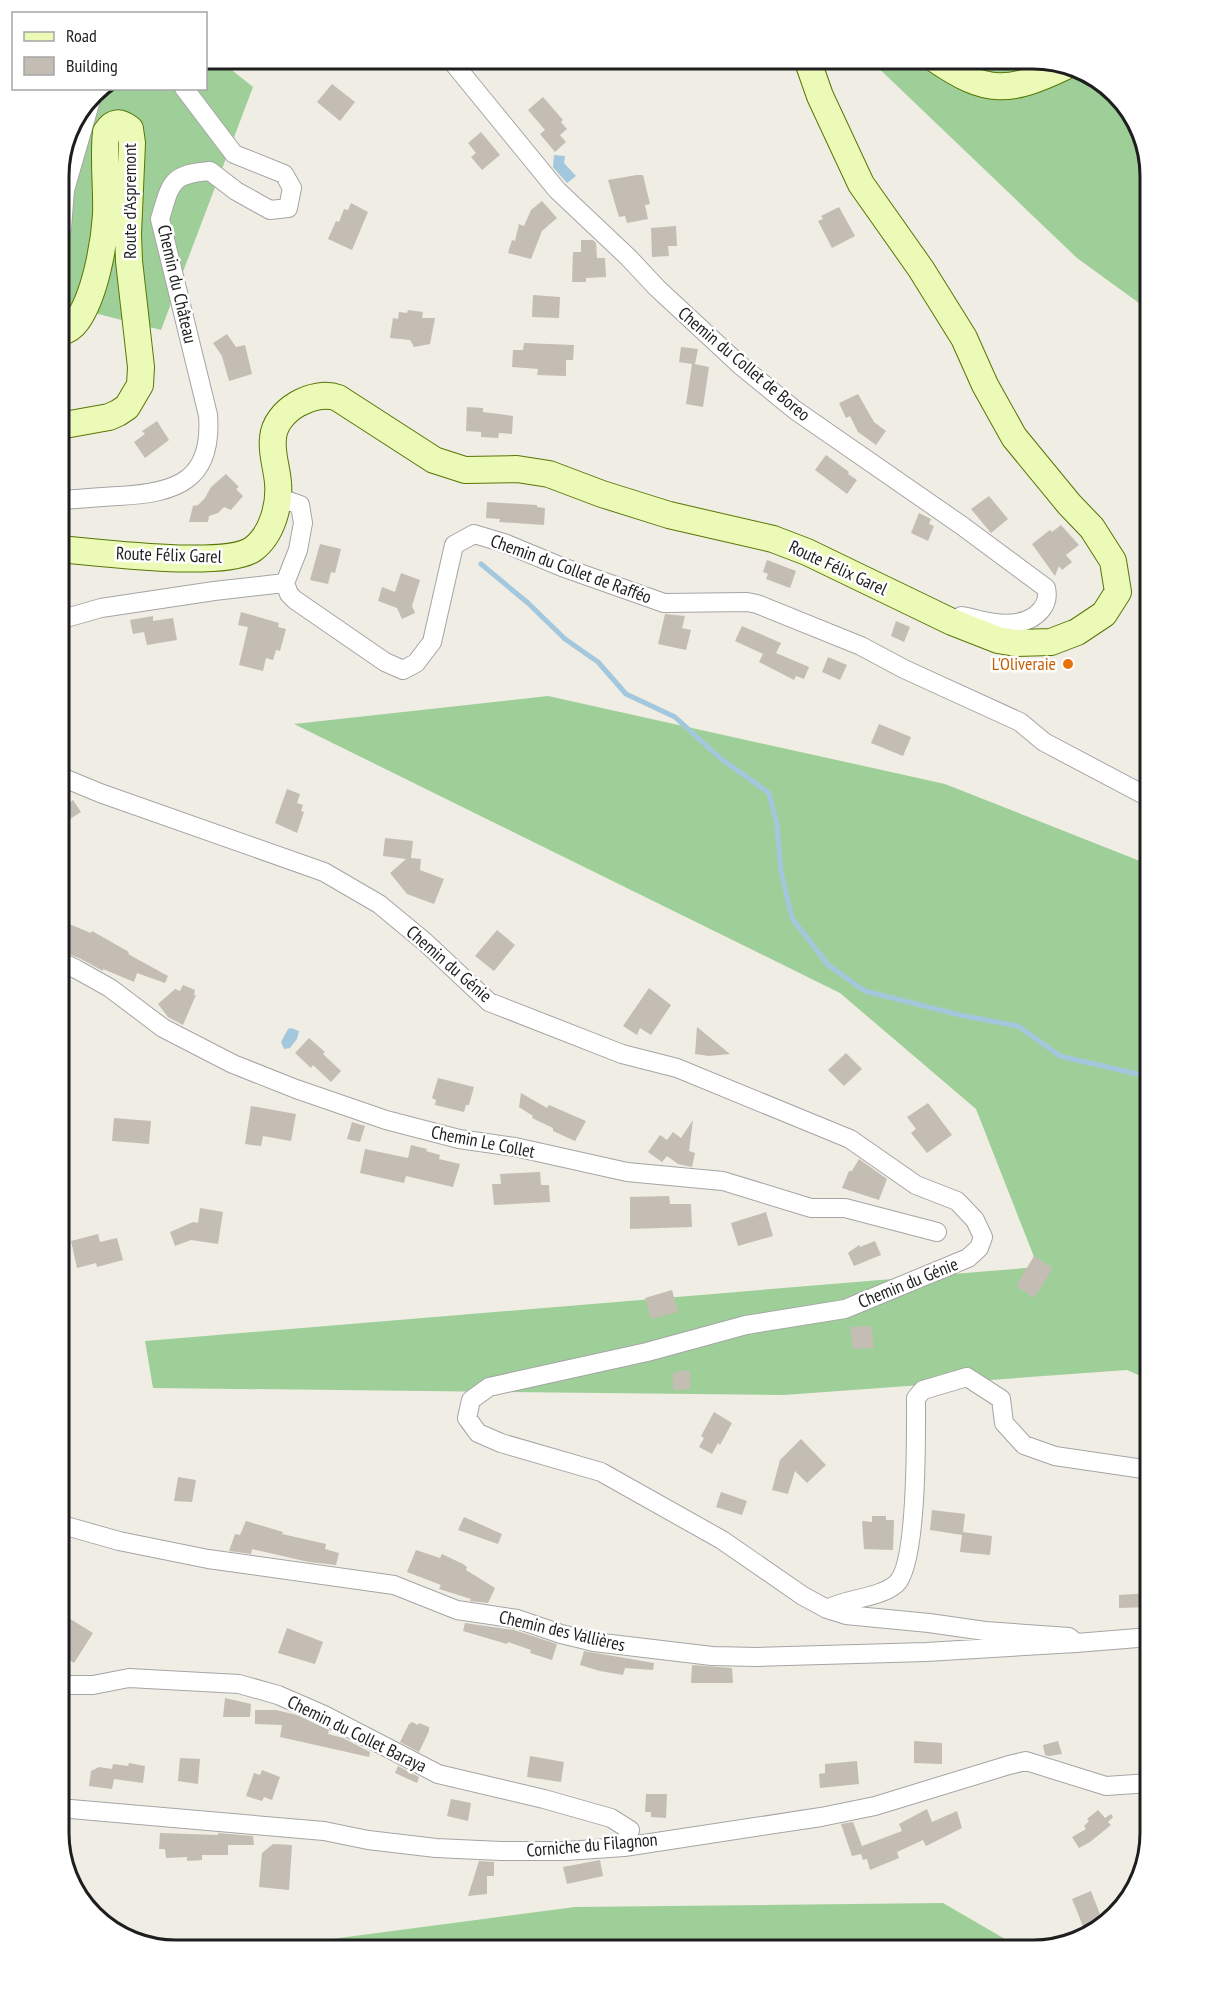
<svg xmlns="http://www.w3.org/2000/svg" width="1209" height="2009" font-family="'PT Sans Narrow',sans-serif">
<style>
.forest{fill:#9fcf98}
.water{fill:#a3c7dd}
.lines{fill:none;stroke-linecap:round;stroke-linejoin:round}
.stream{stroke:#a3c7dd;stroke-width:5}
.building{fill:#c4bdb3}
.street-casing{stroke:#a5a5a5;stroke-width:20}
.secondary-casing{stroke:#577604;stroke-width:28}
.street{stroke:#fff;stroke-width:18}
.secondary{stroke:#ecfab7;stroke-width:26}
.food-dot{fill:#e8710a;stroke:#fff;stroke-width:2}
.labels{text-anchor:middle;stroke-width:5;stroke-linejoin:round;paint-order:stroke}
.street-label{font-size:18px;fill:#1e1e1e;stroke:#fff}
.food-label{font-size:18px;fill:#c56008;stroke:#fff;text-anchor:end}
.rim{fill:none;stroke:#1e1e1e;stroke-width:3}
</style>
<rect width="100%" height="100%" fill="#efede4"/>
<path class="forest" d="M206 59H218L253 87 161 330 59 304V169L70 124 93 93 100 89 206 88Z
M869 59H1041L1099 79 1139 124 1150 176V311L1077 258Z
M548 696 945 784 1150 865V1380L1127 1370 784 1395 153 1388 145 1341 1038 1267 976 1109 840 993 294 724Z
M943 1903 1024 1950H249L575 1907Z"/>
<path class="water" d="M554 155 565 156 564 163 576 176 567 183 553 167Z
M291 1028 299 1031 297 1039 290 1048 284 1049 281 1042 288 1029Z"/>
<g class="lines">
<path class="stream" d="M481 564 528 603 565 639 598 662 626 694 675 717 720 758 769 793 777 825 781 871 792 918 828 965 865 991 960 1015 1018 1026 1060 1056 1150 1077"/>
</g>
<path class="building" d="M332 84 355 102 340 121 317 102Z
M543 97 563 120 561 122 567 129 560 135 566 142 555 152 540 134 545 130 528 110Z
M481 132 500 155 482 170 471 157 476 153 468 143Z
M637 175H643L650 204 645 205 648 219 627 223 625 216 619 217 608 180Z
M542 201 557 218 542 231 531 259 508 253 512 240 515 241 519 224 524 226 531 210Z
M351 203 368 212 352 250 328 239 336 221 339 222 344 209 348 210Z
M839 207 855 236 832 248 818 221 823 219 821 216Z
M676 226 677 246H668L669 256 652 257 651 228Z
M581 240H593L596 243 597 258H605L606 277 586 278V282H572L573 252H581Z
M533 295 560 297 559 318 532 317Z
M408 310 423 312 422 318H435L430 344 414 347 410 340 390 338 393 318 398 319 399 312 407 313Z
M227 334 236 347 245 345 252 374 229 381 222 356 213 343Z
M524 343 574 345 573 360H566V376L537 375 538 369 512 367 513 350H523Z
M681 347 698 349 695 364 709 367 703 407 686 404 692 364 679 362Z
M858 394 874 422 886 431 876 445 858 432 850 416 846 418 839 403Z
M467 407 483 408V412L513 416 512 434 499 433 498 438 481 437V432L466 431Z
M157 421 169 440 145 458 134 442 145 434 142 431Z
M826 455 849 472 848 474 857 480 847 494 815 470Z
M226 474 239 487 236 489 243 496 231 510 224 507 218 513 209 516 208 522H189L193 506 198 505 205 498 211 487Z
M989 496 1008 519 991 533 971 509Z
M487 502 537 505V507L545 508 544 525 499 522 500 519 486 518Z
M919 513 931 519 929 524 934 526 928 541 911 533Z
M1061 525 1079 545 1066 555 1072 562 1062 570 1059 566 1055 576 1032 544 1050 530 1052 532Z
M320 544 341 549 335 573 331 572 328 584 310 580Z
M767 560 796 571 790 588 766 579 768 574 763 572Z
M401 573 420 580 412 606 415 613 402 619 397 608 378 601 382 587 395 592Z
M241 612 279 623 278 627 286 629 280 651 276 650 273 660 266 658 263 671 239 665 248 627 238 625Z
M665 614 685 616 682 628 691 630 686 650 658 644Z
M153 616V621L173 618 177 640 147 645 144 632 133 634 130 620Z
M896 621 910 627 904 642 891 636Z
M742 626 781 643 776 653 809 667 804 679 796 676 794 680 759 662 763 654 735 641Z
M828 657 847 665 840 680 822 672Z
M879 724 911 737 903 756 871 743Z
M59 788 69 803 73 800 81 812 59 826Z
M287 789 300 794 297 803 303 805 301 811 304 812 297 833 275 823Z
M385 838 413 841 411 858 421 859 420 870 444 879 434 904 407 894 390 873 406 859 383 856Z
M69 924 91 933 92 931 129 952 128 954 168 976 165 983 137 973 134 982 103 969V971L81 959 59 950Z
M497 930 515 945 494 971 475 956Z
M183 985 195 990 194 995H196L183 1025 168 1017 158 1004 175 989 180 991Z
M649 988 671 1005 651 1035 640 1028 637 1035 623 1026Z
M697 1027 730 1054 709 1056 695 1054Z
M309 1038 325 1052 323 1054 341 1071 331 1082 313 1065 311 1068 295 1053Z
M846 1053 862 1069 844 1086 828 1070Z
M438 1078 474 1087 469 1105H466L464 1112 435 1105 436 1100 432 1098Z
M521 1093 547 1108 549 1105 586 1121 575 1141 553 1131V1128L532 1118 533 1116 519 1107Z
M928 1103 952 1135 927 1153 911 1133 916 1129 907 1117Z
M251 1106 296 1114 291 1141 263 1136 261 1146 245 1144Z
M114 1118 151 1121 149 1144 112 1141Z
M693 1120 689 1151 695 1153 692 1167 678 1164 667 1156 662 1162 648 1152 660 1135 667 1140 673 1132 681 1138Z
M352 1122 365 1126 360 1142 347 1139Z
M411 1145 427 1149 426 1151 440 1155 439 1159 460 1164 453 1187 406 1176 404 1183 360 1173 365 1149 408 1158Z
M859 1159 887 1179 879 1200 842 1188 849 1171H852Z
M540 1172 541 1185H549L550 1202 494 1205 492 1184H501L500 1174Z
M669 1196 670 1204H691L692 1227 630 1229V1197Z
M200 1208 223 1212 218 1244 191 1240 175 1246 170 1232 193 1222 198 1223Z
M766 1212 773 1236 738 1246 731 1223Z
M98 1234 100 1242 117 1238 123 1260 97 1267 96 1263 77 1268 71 1241Z
M875 1241 881 1255 854 1266 848 1253 859 1245 860 1247Z
M1034 1256 1053 1268 1034 1298 1016 1286Z
M672 1290 678 1312 651 1319 645 1298Z
M871 1326 874 1348 853 1349 850 1327Z
M680 1371H690V1389L673 1390V1373Z
M714 1412 732 1423 720 1445 718 1443 712 1454 699 1447 704 1438 701 1436Z
M801 1439 826 1465 807 1483 795 1471 788 1494 772 1490 780 1460Z
M178 1477 196 1480 192 1502 174 1501Z
M721 1492 747 1501 742 1515 716 1507Z
M932 1510 965 1514 963 1532 992 1536 990 1555 960 1552 962 1535 930 1530Z
M872 1516H886V1520H894L893 1550 864 1549 862 1521 872 1522Z
M464 1517 502 1534 498 1544 458 1530Z
M246 1521 283 1532 282 1534 326 1544 325 1549 339 1553 336 1565 309 1562 252 1549 251 1554 229 1551 235 1534 240 1535Z
M416 1550 440 1558 442 1554 463 1564 467 1567 466 1570 495 1588 488 1603 470 1601 471 1599 439 1589 441 1585 407 1572Z
M1150 1593V1607L1119 1608V1595Z
M59 1612 93 1633 74 1663 59 1653Z
M465 1623 514 1630 557 1644 552 1660 530 1653 531 1650 508 1642 507 1644 463 1631Z
M287 1628 323 1642 315 1664 278 1653Z
M584 1651 654 1663 653 1670 625 1668 623 1675 600 1671 580 1665Z
M692 1665 732 1668 733 1683H691Z
M225 1698 251 1704 250 1717H223Z
M255 1710H276L297 1715 329 1730 328 1734 343 1738 370 1752 369 1757 280 1737 282 1725 255 1724Z
M412 1722 418 1725 419 1723 429 1727V1731L419 1752 400 1742 409 1724Z
M914 1741 942 1743V1764L914 1763Z
M1058 1741 1062 1754 1049 1756 1045 1755 1043 1745Z
M530 1756 564 1762 561 1782 527 1777Z
M180 1758 200 1759 198 1784 178 1781Z
M857 1761 859 1784 820 1788 819 1774 825 1773V1764Z
M129 1763 145 1766 143 1783 114 1779 112 1789 89 1786 91 1771 99 1767 112 1769 113 1764 128 1766Z
M398 1766 419 1777 417 1783 395 1773Z
M262 1770 280 1777 272 1800 264 1797 262 1801 246 1796 254 1773 260 1775Z
M646 1794H667L666 1818 651 1817V1812H645Z
M451 1799 471 1803 468 1821 447 1816Z
M927 1809 932 1822 957 1811 962 1828 926 1846 923 1840 897 1852 899 1858 870 1870 867 1859 863 1860 861 1854 852 1856 841 1824 853 1822 862 1846 902 1831 899 1824Z
M1098 1810 1105 1818 1111 1814 1113 1817 1108 1822 1111 1825 1090 1842 1079 1848 1072 1837 1086 1829 1084 1826 1089 1821 1087 1819Z
M160 1833 218 1835V1833L253 1836 254 1845H228V1855H202V1860L187 1861V1857L166 1858 165 1849H159Z
M273 1844 292 1845 289 1890 259 1887 262 1853Z
M600 1860 603 1876 567 1884 563 1867Z
M479 1861 494 1862V1876H487V1894L468 1896Z
M1091 1891 1103 1922 1087 1936 1072 1899Z"/>
<g class="lines">
<g class="street-casing">
<path id="street" d="M450 59 557 190 629 258 657 288 740 365 795 410 961 525 1046 588C1048 597 1047 603 1041 610 1026 628 1000 625 979 620 973 619 967 616 961 616
M59 234 62 228 65 190 93 93
M59 500C79 499 99 497 119 496 176 493 213 481 208 415L160 219C171 183 170 174 210 171L236 191 270 210 288 208 292 188 284 174 234 154 184 88
M285 583 289 594 295 600 385 662 403 670 416 663 432 642 454 545 474 534 504 543 562 567 664 603 747 602 757 604 861 646 904 669 1020 722 1044 742 1150 798
M59 620 101 608 214 591 285 583 298 550 303 523 300 505 277 497
M59 776 100 793 324 872 379 904 425 942 489 1002 622 1054 677 1068 850 1139 916 1185 957 1201 975 1220 983 1237 979 1248 968 1258 845 1309 746 1325 647 1352 489 1387 471 1400 467 1418 478 1433 501 1443 601 1472 722 1540 803 1596 827 1609 846 1615 929 1623 985 1631 1069 1637 1076 1643
M59 961 76 969 110 988 163 1028 233 1064 296 1089 386 1120 459 1139 515 1147 627 1172 723 1181 811 1208H845L937 1232
M59 1524 119 1541 208 1559 394 1585 457 1610 517 1619 561 1634 594 1642 712 1656 757 1657 926 1652 1076 1643 1150 1637
M827 1609C848 1598 880 1598 896 1584 918 1565 916 1430 916 1398L923 1390 967 1377 1001 1399 1004 1423 1024 1445 1055 1456 1150 1470
M59 1685H93L129 1678 239 1684 278 1695 324 1715 438 1774 544 1799 611 1818 630 1830 624 1847
M59 1808 324 1831 368 1840 436 1848 501 1851H566L624 1847 821 1817 875 1806 1009 1765 1026 1761 1106 1786 1150 1783"/>
</g>
<g class="secondary-casing">
<path id="secondary" d="M935 59C987 95 1009 93 1064 67
M59 426 109 417 118 413 127 407 140 385 141 367 129 261 128 234 132 143 130 129C120 121 113 121 106 132 103 159 107 187 106 215 104 245 95 296 77 321 73 327 66 331 59 333
M59 549C97 552 225 569 253 549 272 535 280 505 278 483 277 468 271 453 273 438 275 410 314 389 338 398L434 460 465 470 517 469 549 474 602 494 669 515 773 539 807 552 952 622 998 640 1016 643 1051 642 1077 632 1104 614 1118 592 1113 561 1092 528 1069 504 1014 437 985 385 964 338 921 269 861 184 820 96 807 59"/>
</g>
<use href="#street" class="street"/>
<use href="#secondary" class="secondary"/>
</g>
<circle class="food-dot" cx="1068" cy="664" r="6"/>
<g class="labels">
<g class="street-label">
<text transform="translate(130 201) rotate(-90)" y="6">Route d'Aspremont</text>
<text transform="translate(177 284) rotate(77)" y="6">Chemin du Château</text>
<text transform="translate(744 364) rotate(40)" y="6">Chemin du Collet de Boreo</text>
<text transform="translate(169 555) rotate(2)" y="6">Route Félix Garel</text>
<text transform="translate(838 568) rotate(25)" y="6">Route Félix Garel</text>
<text transform="translate(571 569) rotate(20)" y="6">Chemin du Collet de Rafféo</text>
<text transform="translate(449 964) rotate(41)" y="6">Chemin du Génie</text>
<text transform="translate(483 1142) rotate(11)" y="6">Chemin Le Collet</text>
<text transform="translate(908 1283) rotate(-22)" y="6">Chemin du Génie</text>
<text transform="translate(562 1631) rotate(13)" y="6">Chemin des Vallières</text>
<text transform="translate(357 1734) rotate(26)" y="6">Chemin du Collet Baraya</text>
<text transform="translate(592 1845) rotate(-5)" y="6">Corniche du Filagnon</text>
</g>
<g class="food-label">
<text x="1056" y="670">L'Oliveraie</text>
</g>
</g>
<path d="M0 0H1209V2009H0ZM176 69H1033A107 107 0 0 1 1140 176V1833A107 107 0 0 1 1033 1940H176A107 107 0 0 1 69 1833V176A107 107 0 0 1 176 69Z" fill="#fff" fill-rule="evenodd"/>
<path class="rim" d="M176 69H1033A107 107 0 0 1 1140 176V1833A107 107 0 0 1 1033 1940H176A107 107 0 0 1 69 1833V176A107 107 0 0 1 176 69Z"/>
<rect x="12" y="12" width="195" height="78" fill="#ffffff" stroke="#a5a5a5" stroke-width="1.5"/>
<rect x="24" y="32" width="30" height="9" fill="#ecfab7" stroke="#a5a5a5" stroke-width="1.5"/>
<text x="66" y="42" font-size="18" fill="#1e1e1e">Road</text>
<rect x="24" y="57" width="30" height="18" fill="#c4bdb3" stroke="#a5a5a5" stroke-width="1.5"/>
<text x="66" y="72" font-size="18" fill="#1e1e1e">Building</text>
</svg>
